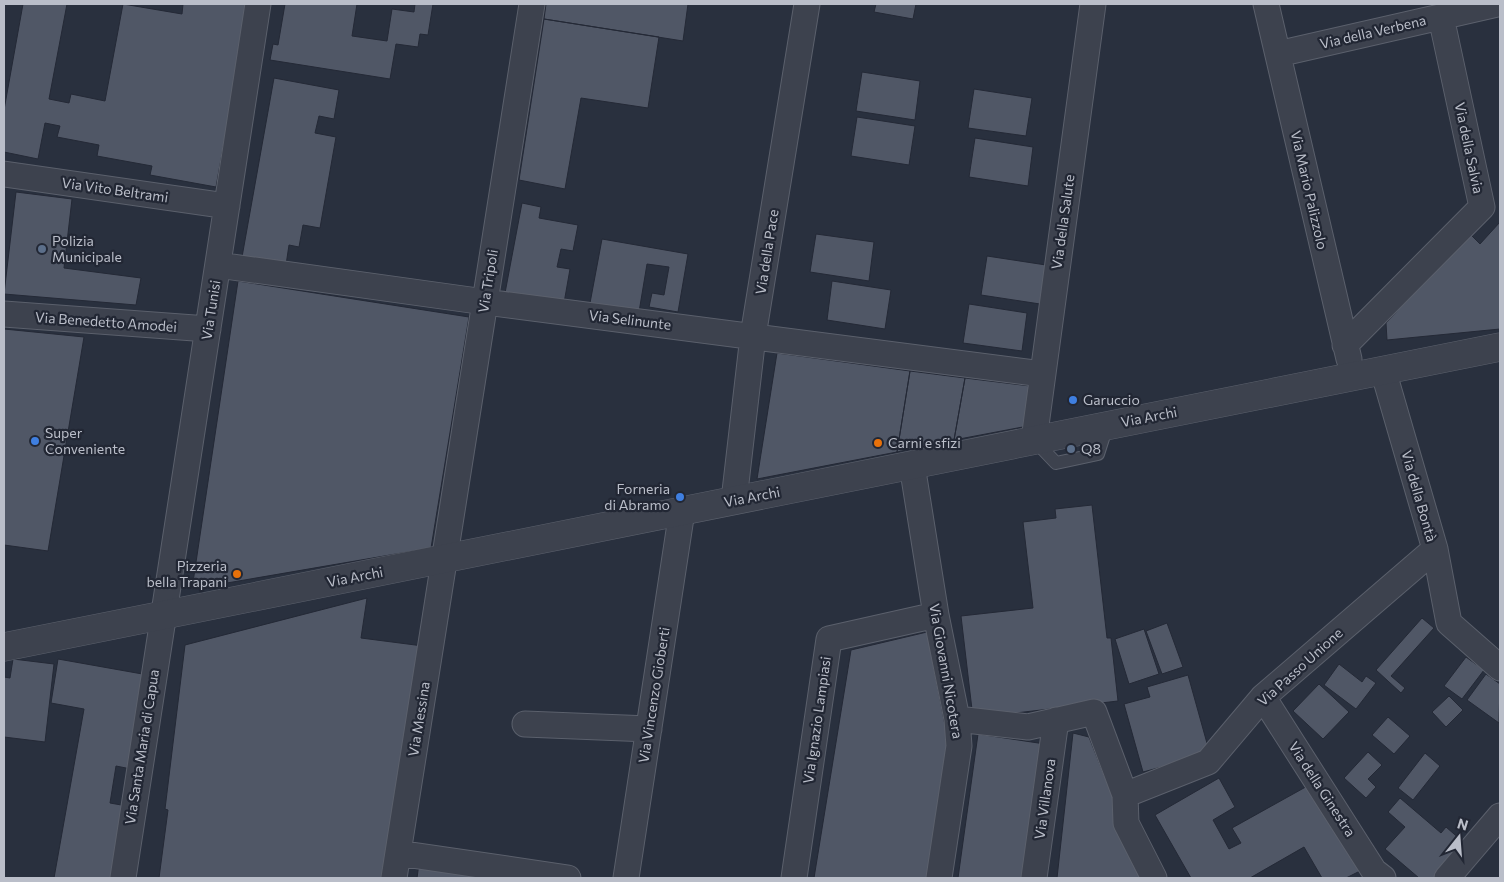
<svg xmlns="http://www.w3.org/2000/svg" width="1504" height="882" font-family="Commissioner,sans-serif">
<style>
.building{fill:#505766;stroke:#242936}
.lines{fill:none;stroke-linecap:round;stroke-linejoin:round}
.service-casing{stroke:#5b606c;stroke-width:14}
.minor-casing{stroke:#5b606c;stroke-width:27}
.tertiary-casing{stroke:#5b606c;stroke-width:29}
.service{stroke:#3d424e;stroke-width:12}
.minor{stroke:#3d424e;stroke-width:25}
.tertiary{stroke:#3d424e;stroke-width:28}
.service-dot{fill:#5c6f8a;stroke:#222734;stroke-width:2}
.shop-dot{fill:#3f7fe0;stroke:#222734;stroke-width:2}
.food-dot{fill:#e8710a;stroke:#222734;stroke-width:2}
.labels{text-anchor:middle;stroke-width:4.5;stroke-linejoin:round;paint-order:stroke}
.street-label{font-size:14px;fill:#babec9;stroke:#222734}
.poi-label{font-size:14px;fill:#babec9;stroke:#222734;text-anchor:start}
</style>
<rect width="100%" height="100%" fill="#29303e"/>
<path class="building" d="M23 4H67L49 99 69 103 71 94 105 101 123 4 182 14 183 4H249L216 187 150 175 152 166 97 156 99 145 57 137 60 126 45 123 38 159 4 152V110Z
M285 4H357L352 36 387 41 392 9 414 12 415 4H433L428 35 420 34 418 47 396 44 390 79 270 60 273 44 278 45Z
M546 4H688L683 41 544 19Z
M876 4H916L913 19 874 12Z
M544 19 659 37 648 108 581 98 565 189 519 180Z
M862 72 920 81 915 120 856 111Z
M274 78 339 90 334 119 319 116 315 133 336 137 320 228 303 225 299 247 289 245 286 265 242 257Z
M974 89 1032 98 1026 136 968 128Z
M857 117 915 126 909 165 851 156Z
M975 138 1033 147 1028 186 969 177Z
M16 192 72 199 64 268 141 278 136 305 4 294Z
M522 203 541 207 539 218 578 225 573 251 561 249 557 267 570 269 564 303 505 293Z
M1500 222V329L1387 340 1386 323 1469 233 1480 244Z
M816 234 874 242 869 281 810 272Z
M602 239 688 254 678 312 649 307 652 293 664 295 669 267 647 264 639 312 590 303Z
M987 256 1046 265 1040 304 981 295Z
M238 281 469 317 431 548 192 589Z
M832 281 891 290 885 329 827 320Z
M969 304 1027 313 1022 351 963 343Z
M4 329 84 337 48 551 4 545Z
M777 353 910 371 897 452 757 479Z
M910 371 965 378 954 440 897 452Z
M965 378 1030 386 1028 426 954 440Z
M1092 505 1107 638H1111L1118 701 973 718 961 616 1033 608 1023 522 1056 518 1055 509Z
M367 598 361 638 423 646 392 878H159L168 810 165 809 185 645Z
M1422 618 1434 628 1391 676 1405 688 1401 693 1376 670Z
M1167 623 1183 667 1162 674 1146 631Z
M1144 629 1159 674 1129 684 1115 639Z
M927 632 949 746 931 878H814L851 650Z
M1466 657 1484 670 1462 699 1444 686Z
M13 659 54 664 45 742 4 737V677L10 678Z
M58 659 148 675 131 769 116 766 110 803 127 806 114 878H54L84 709 51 703Z
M1339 664 1362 682 1366 676 1376 683 1356 709 1324 685Z
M1486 674 1500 684 1499 723 1467 700Z
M1188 675 1210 754 1143 772 1124 704 1150 697 1147 687Z
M1319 684 1349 712 1323 739 1293 711Z
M1449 696 1463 710 1446 727 1432 712Z
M1388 717 1410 736 1394 754 1372 735Z
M1073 733 1089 737 1145 878H1057Z
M978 734 1045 744 1026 878H958Z
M1368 752 1382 765 1368 779 1376 787 1366 798 1344 778Z
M1425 753 1440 766 1413 800 1398 788Z
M1219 778 1235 807 1213 820 1229 849 1241 843 1232 828 1311 784 1360 871 1346 878H1322L1304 847 1250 878H1191L1155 815Z
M1400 798 1441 833 1446 827 1469 847 1442 878H1419L1385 849 1405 827 1388 812Z
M419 863 502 878H417Z"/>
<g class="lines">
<g class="service-casing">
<path id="service" d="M1034 440 1056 463 1098 454 1107 426"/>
</g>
<g class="minor-casing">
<path id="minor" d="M1266 4 1349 359
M1278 54 1497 4
M4 174 227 206
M218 265 485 302 1042 374
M4 314 208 329
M1345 345 1482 207 1441 17
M1383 370 1435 549 1449 623 1500 668
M1034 440 1093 4
M912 465 936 615 957 719 959 746 939 878
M734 500 753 336 807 4
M1263 697 1374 871 1383 878
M957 719 1028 727 1094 712 1125 795 1208 762 1263 697 1435 549
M525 724 649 729
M1125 795 1126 823 1154 878
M398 853 568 878
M123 878 258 4
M394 878 532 4
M626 878 682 511
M794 878 829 639 936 615
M1034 878 1056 720
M1447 878 1500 816"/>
</g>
<g class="tertiary-casing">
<path id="tertiary" d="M4 647 1500 347"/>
</g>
<use href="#service" class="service"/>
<use href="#minor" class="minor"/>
<use href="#tertiary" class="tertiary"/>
</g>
<g class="service-dot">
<circle cx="42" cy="249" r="5"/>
<circle cx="1071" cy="449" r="5"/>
</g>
<g class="shop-dot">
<circle cx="1073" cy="400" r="5"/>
<circle cx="35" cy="441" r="5"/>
<circle cx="680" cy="497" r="5"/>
</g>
<g class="food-dot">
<circle cx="878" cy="443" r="5"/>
<circle cx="237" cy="574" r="5"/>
</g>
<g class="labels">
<g class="street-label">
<text transform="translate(1373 32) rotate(-13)" y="5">Via della Verbena</text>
<text transform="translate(1469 148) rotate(78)" y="5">Via della Salvia</text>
<text transform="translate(115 190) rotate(8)" y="5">Via Vito Beltrami</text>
<text transform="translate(1309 190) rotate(77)" y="5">Via Mario Palizzolo</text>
<text transform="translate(1063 222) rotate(-82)" y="5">Via della Salute</text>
<text transform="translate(767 252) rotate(-81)" y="5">Via della Pace</text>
<text transform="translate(488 281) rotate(-81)" y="5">Via Tripoli</text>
<text transform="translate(211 310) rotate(-81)" y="5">Via Tunisi</text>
<text transform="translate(630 320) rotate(7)" y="5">Via Selinunte</text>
<text transform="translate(106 322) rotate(4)" y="5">Via Benedetto Amodei</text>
<text transform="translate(1149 417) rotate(-11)" y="5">Via Archi</text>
<text transform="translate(1419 496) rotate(74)" y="5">Via della Bontà</text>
<text transform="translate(752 497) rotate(-11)" y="5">Via Archi</text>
<text transform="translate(355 577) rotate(-11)" y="5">Via Archi</text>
<text transform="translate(1300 667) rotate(-42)" y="5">Via Passo Unione</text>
<text transform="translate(946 671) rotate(80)" y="5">Via Giovanni Nicotera</text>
<text transform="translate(654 695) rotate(-81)" y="5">Via Vincenzo Gioberti</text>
<text transform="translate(419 719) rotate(-81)" y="5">Via Messina</text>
<text transform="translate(817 720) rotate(-82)" y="5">Via Ignazio Lampiasi</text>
<text transform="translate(142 747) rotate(-81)" y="5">Via Santa Maria di Capua</text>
<text transform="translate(1322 789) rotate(57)" y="5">Via della Ginestra</text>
<text transform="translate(1045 799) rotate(-82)" y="5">Via Villanova</text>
</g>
<g class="poi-label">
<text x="52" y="246">Polizia<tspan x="52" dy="16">Municipale</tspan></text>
<text x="1083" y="405">Garuccio</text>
<text x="45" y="438">Super<tspan x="45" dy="16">Conveniente</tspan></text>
<text x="888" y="448">Carni e sfizi</text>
<text x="1081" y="454">Q8</text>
<text x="670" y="494" text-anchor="end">Forneria<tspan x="670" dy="16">di Abramo</tspan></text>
<text x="227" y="571" text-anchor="end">Pizzeria<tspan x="227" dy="16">bella Trapani</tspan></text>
</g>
</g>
<rect width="1504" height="882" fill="none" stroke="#babec9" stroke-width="10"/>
<g transform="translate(1459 837) rotate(17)" stroke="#222734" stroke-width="4" paint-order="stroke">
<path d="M0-4L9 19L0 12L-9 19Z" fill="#babec9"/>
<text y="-8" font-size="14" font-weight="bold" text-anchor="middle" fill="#babec9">N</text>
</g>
</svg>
